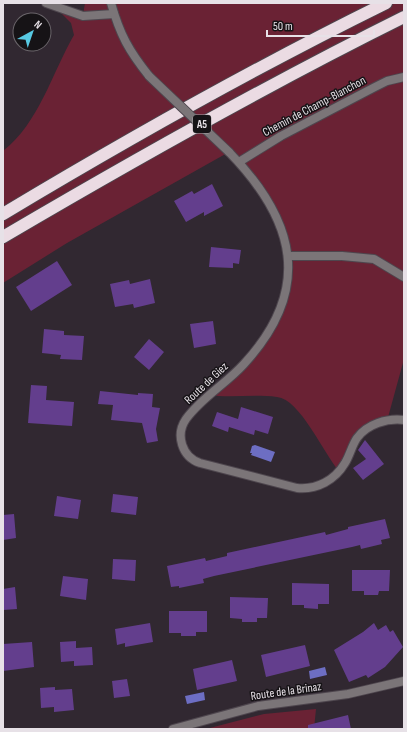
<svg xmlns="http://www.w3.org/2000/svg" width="407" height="732" font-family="'Sofia Sans Condensed',sans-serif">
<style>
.green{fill:#6a2234}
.water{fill:#6d6ec3}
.building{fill:#633e8d}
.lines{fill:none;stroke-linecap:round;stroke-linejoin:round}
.minor-casing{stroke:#4e464e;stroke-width:10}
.tertiary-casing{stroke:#4e464e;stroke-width:10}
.motorway-casing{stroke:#4e464e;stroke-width:14}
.minor{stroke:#7b7578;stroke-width:8}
.tertiary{stroke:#7b7578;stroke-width:8}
.motorway{stroke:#ebdbe3;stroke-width:12}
.tertiary-bridge-casing{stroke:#4e464e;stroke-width:10;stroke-linecap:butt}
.tertiary-bridge{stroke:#7b7578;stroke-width:8}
.labels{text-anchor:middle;stroke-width:3;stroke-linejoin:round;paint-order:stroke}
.shield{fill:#161316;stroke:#a8a3a8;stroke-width:1}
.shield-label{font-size:11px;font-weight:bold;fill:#e7e1e7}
.street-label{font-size:12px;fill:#e7e1e7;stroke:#161316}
</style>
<rect width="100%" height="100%" fill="#312831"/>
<path class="green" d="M85 3H404V359L387 421 365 429 339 471C324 454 300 399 277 397 254 394 231 398 208 395L219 386 271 329 287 274 281 225 229 152 67 243 3 283V151C39 123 52 73 74 35L71 23 54 6 83 15Z
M316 709 314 729H206L264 714Z"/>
<path class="water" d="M255 445 275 452 271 462 251 455 252 453H250L252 446Z
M325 667 327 675 310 679 309 671Z
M204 692 205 700 187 704 185 696Z"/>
<path class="building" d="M212 184 223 206 204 216V212L186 222 174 201 192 191 194 194Z
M211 247 241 250 239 264 233 263V268L209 267Z
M57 261 72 285 31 311 16 287Z
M150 279 155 303 134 308 133 304 115 307 110 284 129 280 130 284Z
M213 321 216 344 194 348 190 324Z
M44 329 64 331V335L84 336 82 360 60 359 61 355 42 353Z
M149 339 164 352 149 370 134 357Z
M31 385 47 386 46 400 74 402 72 426 28 423Z
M100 391 138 395V393L153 394 152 407 160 408 156 429 158 441 147 443 142 423 111 420 113 405 98 404Z
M241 407 273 417 268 434 255 430 254 435 229 427 228 432 212 426 217 412 238 419Z
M365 440 384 464 363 480 353 468 366 459 358 450Z
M113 494 138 497 136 515 111 512Z
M57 496 81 500 78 519 54 516Z
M14 514 16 538 3 540V515Z
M385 519 390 538 381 540 382 544 361 549 360 545 352 547 214 576 203 579 204 583 179 588V586L171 587 167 566 205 558 206 561 227 556V553L325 532 326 535 348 529V527Z
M113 559 136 560 135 581 112 579Z
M352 570H390L389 591H379L378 595H364V591H352Z
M63 576 88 579 86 600 60 596Z
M292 583 329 584V604H318V609L304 608V605H292Z
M15 587 17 609 3 610V589Z
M230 597 268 598 267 618H257V622H242V619L230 618Z
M169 611H207V632H196V636H181V633H169Z
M150 623 153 642 125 647V643L117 645 115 629Z
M374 623 378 630 386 625 390 632 393 630 403 647 385 667 368 678 366 675 349 682 334 650 363 632Z
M76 641V648L92 647 93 665 74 666V661L61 662 60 642Z
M32 642 34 667 3 671V644Z
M305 645 310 666 266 677 261 655Z
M232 660 237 681 197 690 193 669Z
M127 679 130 696 114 698 112 681Z
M55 687V690L72 689 74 710 54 712V707L41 708 40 688Z
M348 715 351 729H308V725Z"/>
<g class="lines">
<g class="minor-casing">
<path id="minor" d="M46 3 83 16 114 14
M239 162 281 136 375 87 387 81 404 77
M288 256H342L374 259 404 277"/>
</g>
<g class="tertiary-casing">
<path id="tertiary" d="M111 3C120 35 129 51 149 76
M229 152C296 221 313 289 244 364 226 384 202 397 186 419 175 435 182 457 200 463L297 488C317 490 335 480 345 463 350 455 352 445 357 438 367 424 387 418 404 420
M173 729 258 706 348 694 404 681"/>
</g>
<g class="motorway-casing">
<path id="motorway" d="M3 214C128 139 256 67 386 3
M3 237C134 160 267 85 404 17"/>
</g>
<use href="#minor" class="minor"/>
<use href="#tertiary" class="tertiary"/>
<use href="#motorway" class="motorway"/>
<g class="tertiary-bridge-casing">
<path id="tertiary-bridge" d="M149 76 229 152"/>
</g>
<use href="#tertiary-bridge" class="tertiary-bridge"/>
</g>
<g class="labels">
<rect class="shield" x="193" y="115" width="18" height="18" rx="3"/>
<g class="shield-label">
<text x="202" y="128">A5</text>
</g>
<g class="street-label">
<text transform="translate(314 106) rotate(-28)" y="4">Chemin de Champ-Blanchon</text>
<text transform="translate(206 383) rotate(-43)" y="4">Route de Giez</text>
<text transform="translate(286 691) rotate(-8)" y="4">Route de la Brinaz</text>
</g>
</g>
<rect width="407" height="732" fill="none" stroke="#e7e1e7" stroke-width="8"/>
<g transform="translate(32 32) rotate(40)"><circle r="19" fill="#161316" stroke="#6a656a"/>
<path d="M0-3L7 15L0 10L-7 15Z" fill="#57c9e2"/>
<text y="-6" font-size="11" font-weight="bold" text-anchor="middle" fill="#e7e1e7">N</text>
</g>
<path d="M267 30v6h107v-6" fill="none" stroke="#e7e1e7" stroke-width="2"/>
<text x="273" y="30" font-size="12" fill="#e7e1e7" stroke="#161316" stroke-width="3" paint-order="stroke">50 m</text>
</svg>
